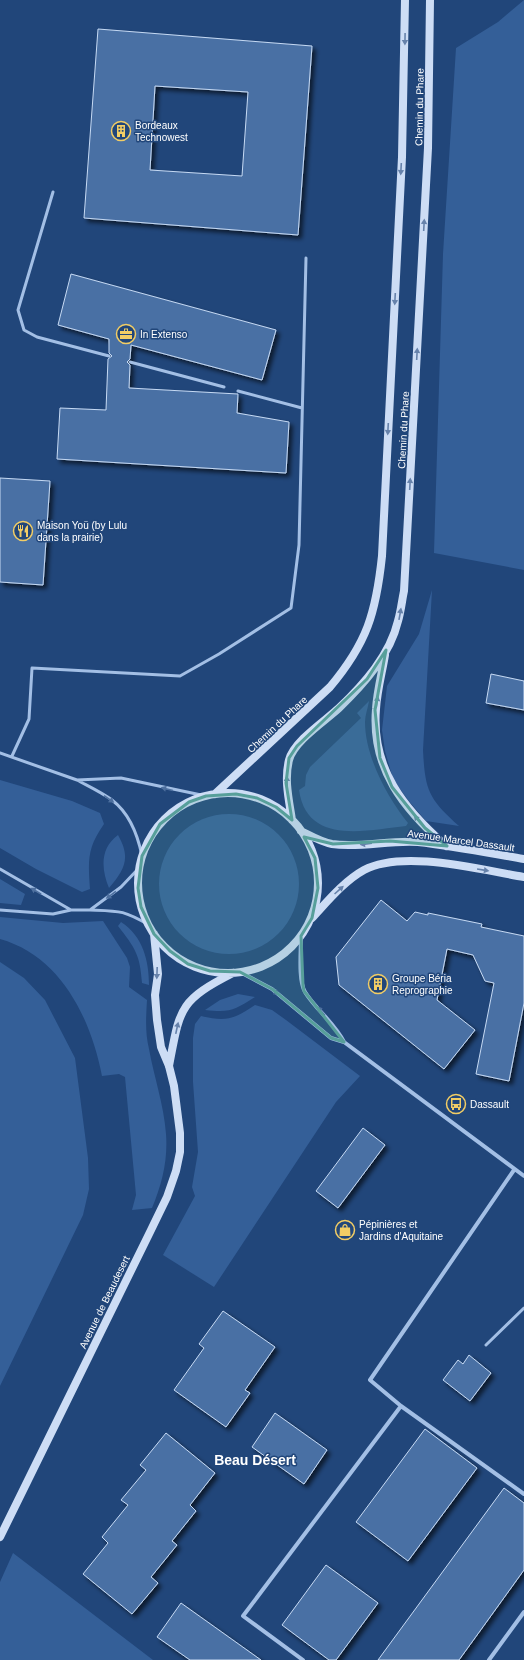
<svg xmlns="http://www.w3.org/2000/svg" width="524" height="1660" font-family="Arial,sans-serif">
<style>
.green{fill:#345f98}
.building{fill:#4a70a4;stroke:#c6daf4;fill-rule:evenodd;filter:url(#shadow)}
.lines{fill:none;stroke-linecap:round;stroke-linejoin:round}
.lane{stroke:#a3bfe5;stroke-width:3}
.street{stroke:#a3bfe5;stroke-width:4}
.secondary{stroke:#cdddf5;stroke-width:8}
.oneway{fill:#6682ab}
.oneway2{fill:#4e709f}
.marked{fill:#579f9a;fill-opacity:0.2;stroke:#579f9a;stroke-width:3;stroke-linejoin:round}
.labels{text-anchor:middle;stroke-width:3;stroke-linejoin:round;paint-order:stroke}
.street-label{font-size:10px;fill:#fff;stroke:#21467a}
.poi-label{font-size:10px;fill:#fff;stroke:#21467a;text-anchor:start}
.district-label{font-size:14px;font-weight:bold;fill:#fff;stroke:#21467a}
</style>
<defs>
<filter id="shadow"><feDropShadow dx="3.5" dy="3.5" stdDeviation="2" flood-color="#0009"/></filter>
</defs>
<rect width="100%" height="100%" fill="#21467a"/>
<path class="green" d="M524 0V570L434 553 443 254 456 48 498 22Z
M432 590 423 750C425 791 429 799 459 826L426 821 408 800 393 779 385 751 382 730 387 686 419 634Z
M369 701C368 708 365 715 365 722 365 756 387 797 408 823L406 826C367 830 307 846 299 790L305 786 306 775 310 767 361 718 357 713Z
M0 780 72 801 100 813 104 824C87 848 88 861 90 889L82 892 36 869 0 848Z
M159 884a70 70 0 1 1 140 0a70 70 0 1 1-140 0Z
M118 835C131 858 125 869 109 888 101 869 100 848 118 835Z
M0 879 25 894 21 905 0 903Z
M0 917 63 923 103 921 127 958 130 967 129 987 147 1000C146 1017 145 1033 149 1049 154 1077 164 1105 166 1134 168 1160 162 1184 152 1208L132 1210 136 1195 125 1077 119 1074 102 1076C91 1019 61 956 0 939Z
M121 922C143 936 149 961 149 985L142 983C140 954 135 948 118 926Z
M0 962 24 978 45 1000 75 1058 88 1158 89 1189 83 1215 0 1386Z
M238 994 255 997C234 1010 231 1013 205 1010L220 1000Z
M255 1005 272 1010 286 1020 360 1076 336 1102 214 1287 163 1255 195 1196 192 1187 198 1152 193 1082V1038L195 1024 201 1016C227 1022 234 1019 255 1005Z
M13 1553 153 1660H0V1582Z"/>
<path class="building" d="M98 29 312 46 298 235 84 218ZM155 86 248 92 242 176 150 170Z
M71 274 276 330 262 380 131 345 130 359 127 362 130 365 129 388 238 394 237 413 289 422 286 473 57 459 60 408 106 410 108 359 112 356 109 353V339L58 325Z
M0 478 50 481 43 585 0 582Z
M491 674 524 681V710L486 703Z
M381 900 407 921 415 912 428 915V913L482 924 481 927 524 936V1003L509 1081 476 1074 494 983 485 981 473 955 447 949 437 1000 475 1030 444 1069 339 985 336 957Z
M363 1128 385 1145 338 1208 316 1191Z
M223 1311 275 1347 245 1390 250 1393 226 1427 174 1390 204 1348 199 1344Z
M469 1355 491 1373 470 1401 443 1380 458 1360 463 1364Z
M275 1413 327 1450 304 1484 252 1447Z
M425 1429 477 1468 408 1561 356 1522Z
M166 1433 215 1473 190 1505 196 1511 172 1541 177 1545 151 1577 158 1583 132 1614 83 1574 108 1543 102 1537 128 1505 121 1500 146 1470 140 1465Z
M504 1488 524 1503V1570L480 1631 459 1660H378Z
M326 1565 378 1603 336 1660H329L282 1625Z
M181 1603 261 1660H190L157 1637Z"/>
<g class="lines">
<path class="lane" d="M53 192 18 310 24 330 37 337 109 356
M130 362 224 387
M238 391 302 408
M0 753 77 780
M12 756 29 719 32 668 180 676 219 654 291 608 299 545 306 258
M142 856C138 836 129 813 112 800 101 792 88 786 77 780L121 778 206 796
M139 868 121 887 90 910C120 911 123 910 149 925
M0 869 71 910
M0 910 53 914 71 910H90
M486 1345 524 1308"/>
<path class="street" d="M301 936C301 951 298 980 305 992 316 1010 334 1022 344 1042
M240 972 272 989 331 1038 344 1042 524 1176
M514 1170 370 1380 401 1406 524 1494
M303 1660 243 1616 401 1406
M489 1660 524 1612"/>
<path class="secondary" d="M385 655C382 673 377 691 376 709 371 769 404 809 446 846
M138 883a90 90 0 1 1 180 0a90 90 0 1 1-180 0Z
M215 794 330 687C367 643 376 613 382 556L402 157 405 0
M292 820C289 800 284 780 289 760 294 741 325 721 339 708 364 684 390 655 398 621 401 611 402 600 404 591L428 148 430 0
M301 831C311 836 321 842 332 844 360 848 389 840 418 842 453 846 489 853 524 859
M312 918C327 902 344 881 364 870 403 849 481 870 524 877
M169 1066C180 1009 178 1001 233 973
M0 1537 151 1230 167 1197 176 1171 180 1152V1133L174 1086 169 1066 161 1047 157 1020 155 995 158 974 154 934"/>
</g>
<defs><path id="oneway-solid" d="M-6-.8H1V-3.2L6.5 0L1 3.2V.8H-6Z"/></defs>
<g class="oneway">
<use href="#oneway-solid" transform="translate(405 39) rotate(91)"/>
<use href="#oneway-solid" transform="translate(401 169) rotate(93)"/>
<use href="#oneway-solid" transform="translate(424 225) rotate(-87)"/>
<use href="#oneway-solid" transform="translate(395 299) rotate(93)"/>
<use href="#oneway-solid" transform="translate(417 354) rotate(-87)"/>
<use href="#oneway-solid" transform="translate(388 429) rotate(93)"/>
<use href="#oneway-solid" transform="translate(410 484) rotate(-87)"/>
<use href="#oneway-solid" transform="translate(400 614) rotate(-80)"/>
<use href="#oneway-solid" transform="translate(377 702) rotate(-82)"/>
<use href="#oneway-solid" transform="translate(287 782) rotate(-92)"/>
<use href="#oneway-solid" transform="translate(418 820) rotate(-131)"/>
<use href="#oneway-solid" transform="translate(366 844) rotate(173)"/>
<use href="#oneway-solid" transform="translate(483 870) rotate(9)"/>
<use href="#oneway-solid" transform="translate(339 890) rotate(-42)"/>
<use href="#oneway-solid" transform="translate(157 973) rotate(92)"/>
<use href="#oneway-solid" transform="translate(177 1028) rotate(-78)"/>
</g>
<g class="oneway2">
<use href="#oneway-solid" transform="translate(167 789) rotate(-165)"/>
<use href="#oneway-solid" transform="translate(109 799) rotate(35)"/>
<use href="#oneway-solid" transform="translate(36 891) rotate(-149)"/>
<use href="#oneway-solid" transform="translate(111 895) rotate(144)"/>
<use href="#oneway-solid" transform="translate(274 991) rotate(37)"/>
<use href="#oneway-solid" transform="translate(321 1011) rotate(-131)"/>
</g>
<path class="marked" d="M386 650 375 710 380 758 392 787 425 828 447 846 390 841 333 844 304 837 315 858 318 888 312 918 301 936 303 985 304 991 344 1042 331 1038 272 989 240 972 210 971 188 964 170 951 154 934 141 907 138 888 142 856 160 824 189 802 206 796 236 794 257 798 276 807 292 820 286 783 289 758 297 746 367 679Z"/>
<defs>
<g id="building-ring" transform="scale(1)"><circle r="9.5" fill="#21467a" stroke="#f2cd65" stroke-width="1.5"/><path d="M-4-6H4V6H1V3H-1V6H-4ZM-2.5-4.3h1.7v1.8h-1.7ZM.8-4.3h1.7v1.8H.8ZM-2.5-1h1.7V.8h-1.7ZM.8-1h1.7V.8H.8Z" fill="#f2cd65"/></g>
<g id="office-ring" transform="scale(1)"><circle r="9.5" fill="#21467a" stroke="#f2cd65" stroke-width="1.5"/><path d="M-6-3h4V-5.5h4V-3h4V5H-6ZM-1-4.5V-3h2v-1.5ZM-6 0V1H6V0Z" fill="#f2cd65"/></g>
<g id="restaurant-ring" transform="scale(1)"><circle r="9.5" fill="#21467a" stroke="#f2cd65" stroke-width="1.5"/><path d="M-5-6h1v4h1v-4h1v4h1v-4h1v5L-1.5 .5V6h-2V.5L-5-1ZM5-6V6H3V1.5H1.5Q1.5-4 5-6Z" fill="#f2cd65"/></g>
<g id="bus-ring" transform="scale(1)"><circle r="9.5" fill="#21467a" stroke="#f2cd65" stroke-width="1.5"/><path d="M-5-6H5V4H4V6H2V4H-2V6H-4V4H-5ZM-3.5-4V0h7V-4ZM-3.5 1.2v1.5H-2V1.2ZM2 1.2v1.5H3.5V1.2Z" fill="#f2cd65"/></g>
<g id="shop-ring" transform="scale(1)"><circle r="9.5" fill="#21467a" stroke="#f2cd65" stroke-width="1.5"/><path d="M-5-2.5h2.3a2.7 3.5 0 0 1 5.4 0H5L5.5 6h-11ZM-1.5-2.5h3a1.5 2.3 0 0 0-3 0Z" fill="#f2cd65"/></g>
</defs>
<g fill-rule="evenodd">
<use href="#building-ring" x="121" y="131"/>
<use href="#office-ring" x="126" y="334"/>
<use href="#restaurant-ring" x="23" y="531"/>
<use href="#building-ring" x="378" y="984"/>
<use href="#bus-ring" x="456" y="1104"/>
<use href="#shop-ring" x="345" y="1230"/>
</g>
<g class="labels">
<g class="street-label">
<text transform="translate(419 107) rotate(-89)" y="4">Chemin du Phare</text>
<text transform="translate(403 430) rotate(-87)" y="4">Chemin du Phare</text>
<text transform="translate(277 724) rotate(-43)" y="4">Chemin du Phare</text>
<text transform="translate(461 840) rotate(8)" y="4">Avenue Marcel Dassault</text>
<text transform="translate(104 1302) rotate(-64)" y="4">Avenue de Beaudesert</text>
</g>
<g class="poi-label">
<text x="135" y="129">Bordeaux<tspan x="135" dy="12">Technowest</tspan></text>
<text x="140" y="338">In Extenso</text>
<text x="37" y="529">Maison Yoü (by Lulu<tspan x="37" dy="12">dans la prairie)</tspan></text>
<text x="392" y="982">Groupe Béria<tspan x="392" dy="12">Reprographie</tspan></text>
<text x="470" y="1108">Dassault</text>
<text x="359" y="1228">Pépinières et<tspan x="359" dy="12">Jardins d'Aquitaine</tspan></text>
</g>
<g class="district-label">
<text x="255" y="1465">Beau Désert</text>
</g>
</g>
</svg>
